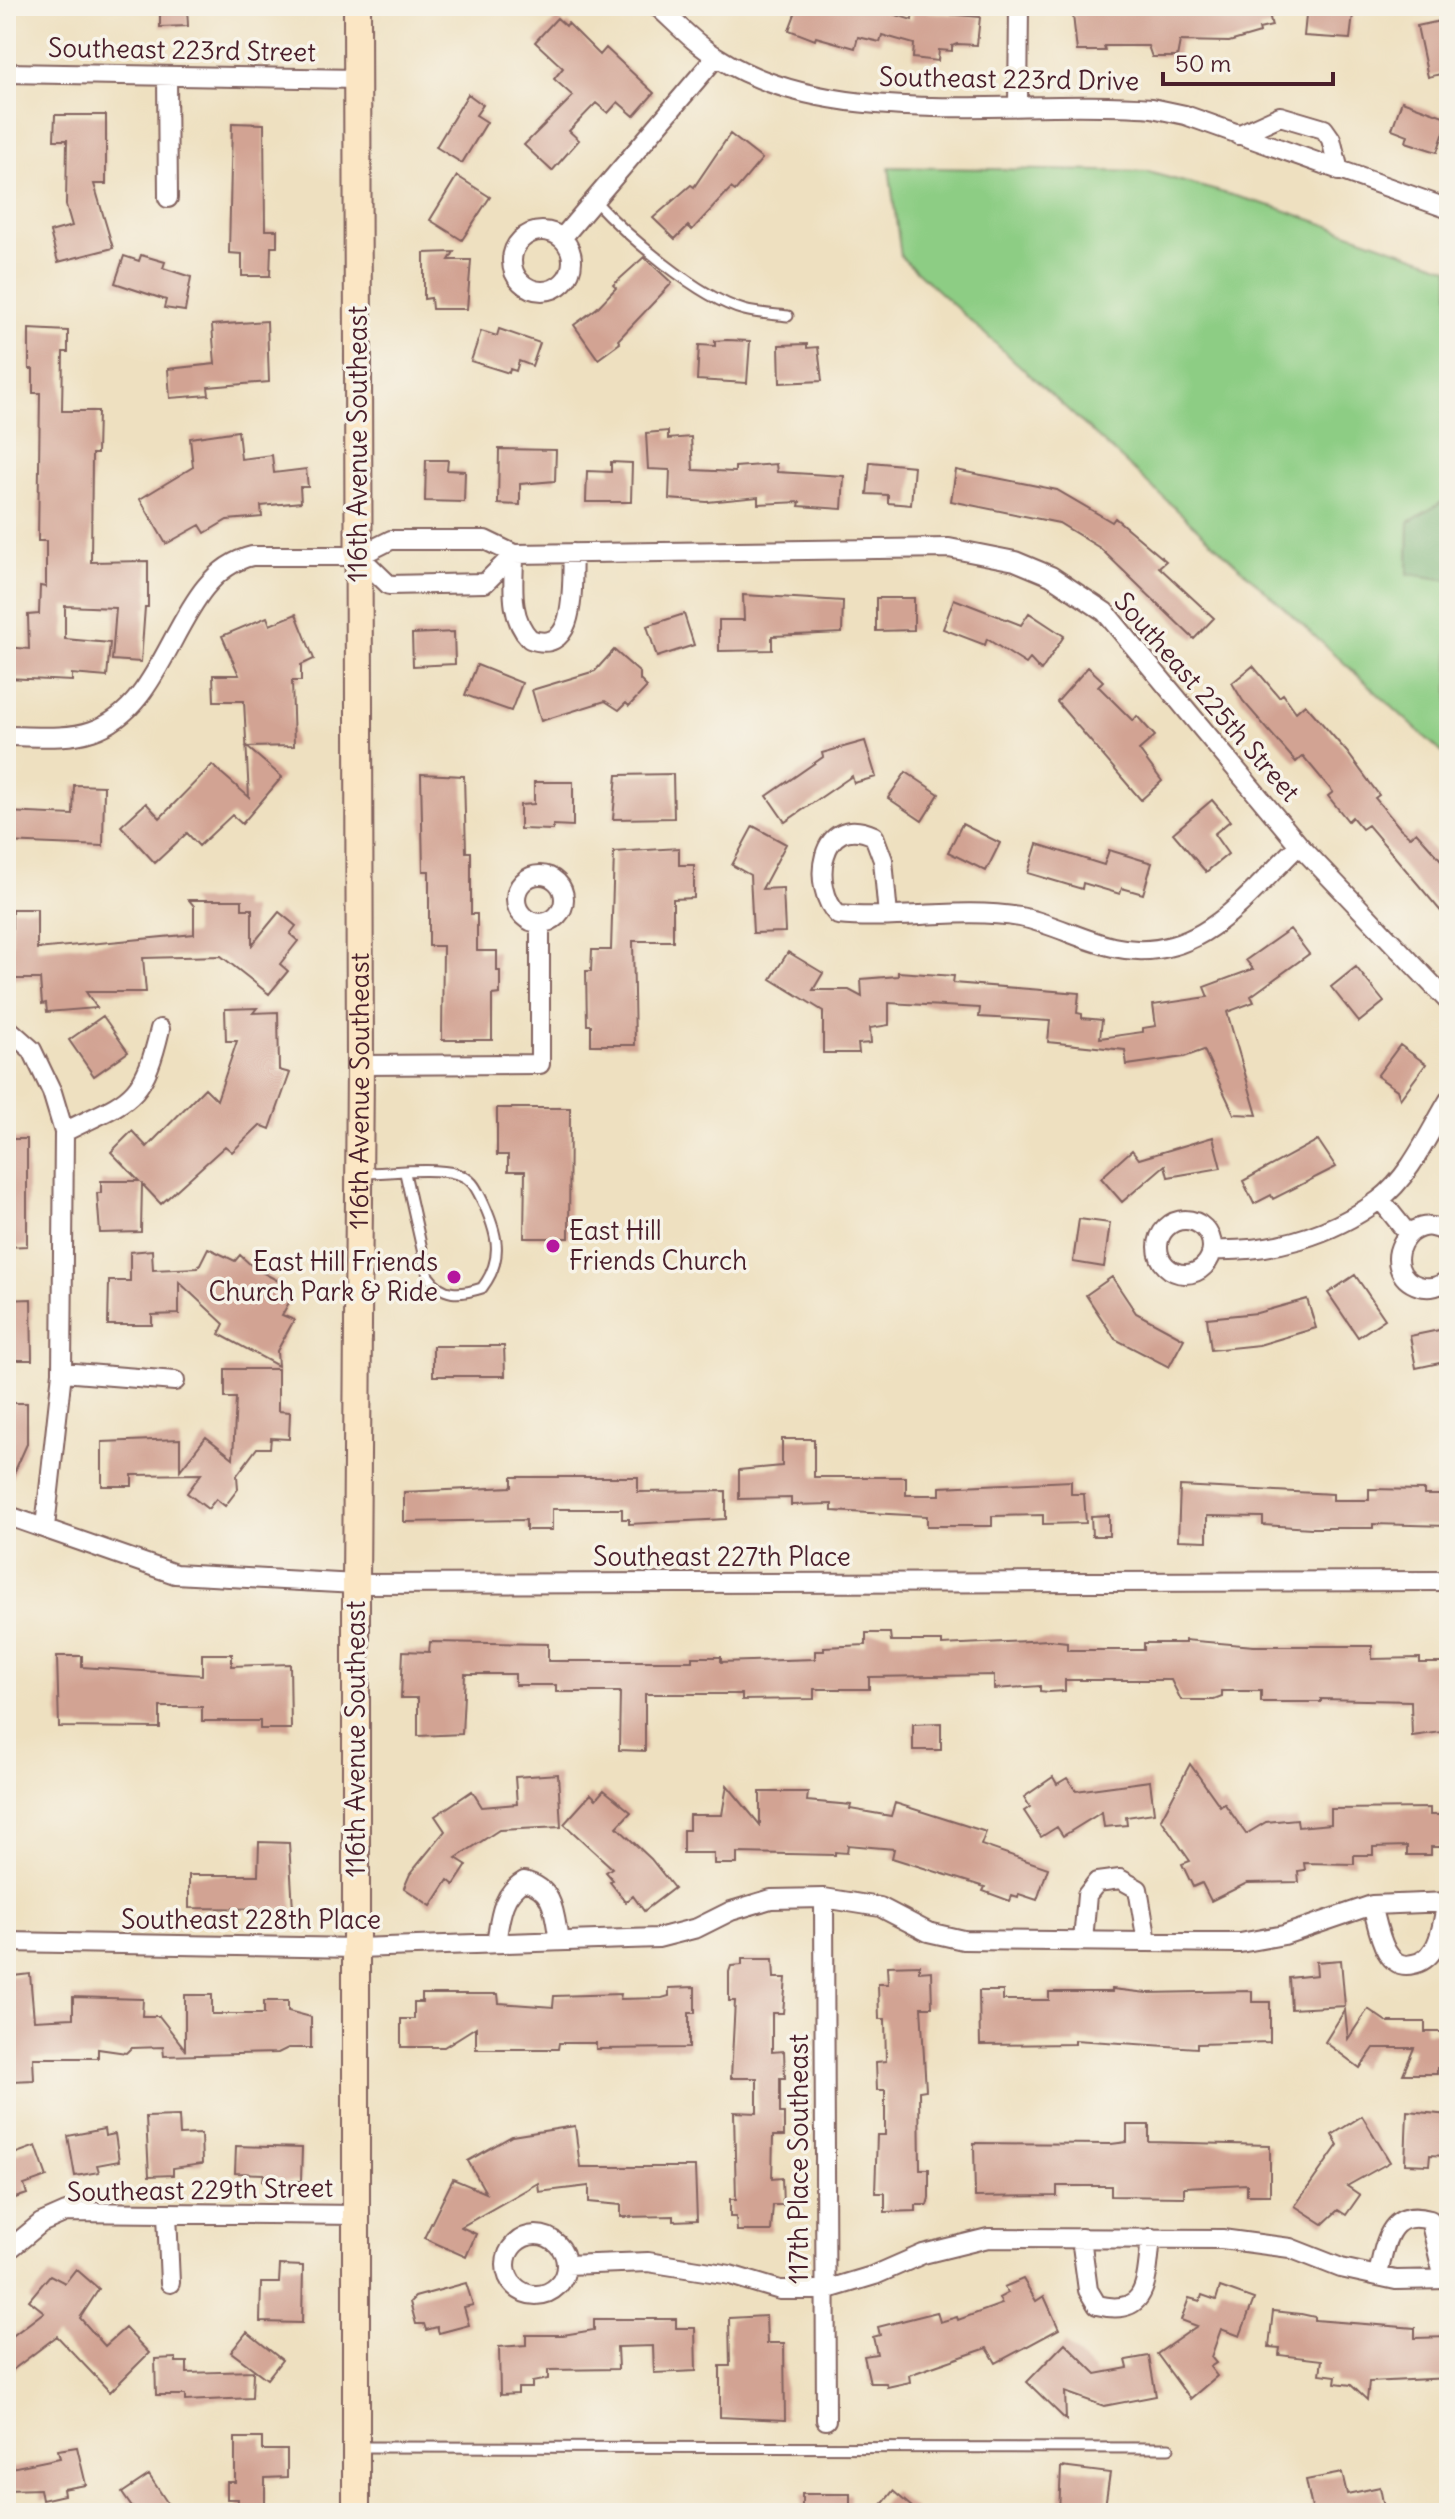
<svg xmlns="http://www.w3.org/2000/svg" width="1455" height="2519" font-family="Delius,sans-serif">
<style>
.green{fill:#8dcd84;stroke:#6c7658;stroke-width:2}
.forest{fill:#72b072;stroke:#5e684e;stroke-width:2}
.building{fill:#d2a393}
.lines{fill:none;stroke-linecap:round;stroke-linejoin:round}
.service-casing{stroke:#83635f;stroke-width:13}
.minor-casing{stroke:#83635f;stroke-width:22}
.secondary-casing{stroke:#83635f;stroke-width:30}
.service{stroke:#fff;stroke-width:9}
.minor{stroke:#fff;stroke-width:18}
.secondary{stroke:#fbe6c4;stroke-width:26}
.poi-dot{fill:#b5179e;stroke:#f7f3e8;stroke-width:3}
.labels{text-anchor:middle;stroke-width:7;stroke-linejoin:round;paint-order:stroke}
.street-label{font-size:26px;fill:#4a1f2b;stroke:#f7f3e8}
.poi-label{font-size:26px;fill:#4a1f2b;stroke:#f7f3e8;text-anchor:start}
</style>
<rect width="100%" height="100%" fill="#f7f3e8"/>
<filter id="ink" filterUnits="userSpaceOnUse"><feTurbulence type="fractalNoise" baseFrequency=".0125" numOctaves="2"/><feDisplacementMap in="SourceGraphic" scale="16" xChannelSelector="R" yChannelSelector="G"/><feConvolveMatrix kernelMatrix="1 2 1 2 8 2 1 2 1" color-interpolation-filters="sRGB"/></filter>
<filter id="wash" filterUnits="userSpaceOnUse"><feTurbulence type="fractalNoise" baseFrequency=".006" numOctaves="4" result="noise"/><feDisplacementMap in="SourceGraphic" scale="32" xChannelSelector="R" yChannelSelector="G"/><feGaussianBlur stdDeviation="1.8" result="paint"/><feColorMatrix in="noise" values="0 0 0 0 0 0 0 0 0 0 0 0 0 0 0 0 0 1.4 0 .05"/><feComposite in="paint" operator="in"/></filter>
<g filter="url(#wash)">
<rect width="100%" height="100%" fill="#eee0c0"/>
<path class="green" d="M889 167 1148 172 1275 207 1449 268V498L1409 522 1408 573 1449 580V759L901 257Z"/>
<path class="forest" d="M1449 498V580L1408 574 1409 522Z"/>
<g id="blocks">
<path class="building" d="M160 6H187L188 26 160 27Z
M798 6H867L912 20 913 11 980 17 977 45 957 44 952 46V51L939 50 938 61 913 58 914 44 882 35 880 42 858 37 855 48 816 37 815 40 789 30Z
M1072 6 1179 11V6H1267L1272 26 1259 29 1260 33 1229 42 1180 41 1177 57H1152L1148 46H1104L1105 51H1077Z
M1307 6H1354L1350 39 1304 36Z
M557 18 566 26 568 23 600 55 606 48 654 93 634 116 618 102 608 113 596 103 569 131 579 140 552 171 524 145 573 96 554 79 563 68 535 42Z
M1445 20 1449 72 1428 77 1417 26Z
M468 94 483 105 476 115 487 122 462 163 436 147Z
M1402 101 1449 118 1437 152 1406 142 1408 135 1392 129Z
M55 115H106V184H94L113 248 58 262 50 232 72 226 66 205 67 140H54Z
M232 123 264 124 265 230H277V247H271L270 276H242V254L229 253Z
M730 134 762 159 735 191 731 188 692 230 688 226 675 239 653 218 691 185 694 187Z
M457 176 490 197 462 240 430 220Z
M454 252 449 260H471L467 309H432L431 298 424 299V253Z
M141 255 165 262 163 268 191 277 185 311 164 308 166 300 115 283 124 256 139 261Z
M644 257 672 283 618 340 620 343 598 359 574 325 597 308 616 288 613 285Z
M267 321 269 382 208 387 209 395 170 398 168 369 215 364 212 325Z
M29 329 68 331V352H63L62 411H98L97 454H92L91 562 148 561V607H145L141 662 112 660 116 608 65 606V639L110 643 107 677 72 674V681L6 678V647L29 649 28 615 39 614 40 586 46 587V541H38L40 393H33V369H29Z
M499 329 540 343 532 366 519 361 516 371 510 369 509 373 471 361 481 331 497 336Z
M727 340 750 341 747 383 697 380 699 345 715 346V341Z
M807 344V348L818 347 822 381 780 383 779 345Z
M238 431 241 459 272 455 274 473 306 469 308 487H300L301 502 261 506 262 517 227 520 205 533 200 525 166 544 140 499 193 467 190 438Z
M668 431V439L691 437 693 470 735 472V467L776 464 777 472 844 476 842 509 799 506 800 502 758 504V497L707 502 669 499 670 470 648 469 646 433Z
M499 449 556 450 555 481 520 484V505L498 504Z
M426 460H448L447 470 465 471 464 502 425 501Z
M611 462 632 463 631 502H586L587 471 611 472Z
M870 462 914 466 911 505 888 503V495L867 494Z
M956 470 1057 490 1112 522 1115 518 1166 561 1159 567 1214 618 1194 639 1100 548 1059 523 951 501Z
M743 595 843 601 842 633 772 636V650L719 651V620H744Z
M876 598H914V630L876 631Z
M954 599 1021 625 1029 613 1064 636 1041 671 1030 659 1026 664 987 639 985 645 943 629Z
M296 614 314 659 301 665V681H292L294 746 247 747 282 777 242 824 232 815 199 846 187 833 155 863 121 826 146 803 160 818 212 765 249 797 244 701H214L213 675H239L222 636 267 617 270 625Z
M684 614 694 645 657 657 647 626Z
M454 632 455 664 413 666 412 634Z
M614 650 640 673V680L647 687 629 706 626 703 619 710 605 701 541 721 532 690 595 671Z
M477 665 522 683 511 711 465 695Z
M1253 666 1279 697 1283 694 1296 712 1305 704 1347 752 1379 795 1375 798 1400 828 1410 837 1416 832 1449 869V921L1368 825 1362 829 1352 817 1348 821 1328 796 1333 792 1303 756 1296 762 1243 701 1232 683Z
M1088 667 1103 681 1098 686 1133 721 1137 716 1155 736 1139 750 1162 781 1141 800 1057 702Z
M865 741 876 777 854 783 852 776 785 822 767 796 823 757 822 753Z
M906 772 939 794 922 821 888 798Z
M421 774 464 776 466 852H471V914H477V951H497V971H500V994L492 995V1040H442L443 946H429V871H423Z
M673 774 674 818 613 819 617 775Z
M534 782H573V826L553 825V830L520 829V805L534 804Z
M74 785 104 786 103 846 6 842V812L73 815Z
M1212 800 1230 821 1214 834 1228 854 1206 872 1173 833Z
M962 824 1000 843 986 871 948 852Z
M753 826 786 844 762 889 783 888 785 932 753 933 750 875 732 865Z
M1037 844 1104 865 1109 850 1152 863 1143 894 1122 888 1120 894 1083 883 1082 889 1028 873Z
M679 848V865H694V898L673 899V941H633L635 1045H591V1025H587L586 971H591L592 950H611L614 852Z
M189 900H242V909H252V945L279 912 296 926 290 934 298 941 280 964 288 971 269 994 221 956 143 958 146 992H86L97 1008 47 1012 46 1003 42 1004 40 979H12V909H37V949L194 934V906Z
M1290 929 1309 954 1251 996 1254 1002 1227 1012 1257 1115 1234 1114 1204 1050 1184 1057 1127 1065 1125 1050 1048 1042 1050 1021 979 1017 980 1008 889 1003V1025L870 1028 871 1043 858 1044 859 1053H823V1011L771 979 788 952 823 973 813 990H849L862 997 861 979 898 976V972L954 976 953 983 1079 993 1077 1013 1082 1014V1018L1102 1020 1100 1038 1143 1032V1028L1156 1026 1153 1005 1208 997 1204 987 1253 969 1246 960Z
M1356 967 1384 1002 1359 1022 1331 987Z
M257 1008 253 1013 278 1012 279 1070 290 1073 270 1129 260 1125 232 1152 225 1146 161 1204 142 1184 141 1232 100 1233 97 1193H101V1181H139L111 1152 132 1131 147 1147 205 1088 217 1100 237 1041H226L225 1009Z
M103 1016 128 1052 94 1076 69 1040Z
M1400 1045 1426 1064 1400 1099 1397 1090 1377 1076Z
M497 1108H570L569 1238H524L525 1171H508V1155H497Z
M1213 1137 1221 1168 1168 1177 1165 1165 1122 1202 1101 1178 1132 1150 1139 1159Z
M6 1139H27V1246L6 1247Z
M1318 1140 1336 1167 1273 1199 1271 1195 1254 1204 1243 1181Z
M1079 1219 1110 1223 1104 1267 1073 1262Z
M208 1248 235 1261 240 1255 254 1268 284 1284 280 1293 291 1299 282 1315 294 1320 277 1351 278 1366 219 1334 224 1324 179 1282V1314L152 1315V1325H108L109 1281H130V1252L152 1250 153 1270 198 1268Z
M1355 1275 1385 1319 1358 1337 1328 1293Z
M1112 1277 1136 1313 1184 1339 1169 1367 1115 1339 1086 1295Z
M31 1299 32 1360H6V1300Z
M1307 1299 1316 1328 1259 1345 1211 1350 1207 1318 1257 1313Z
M1449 1328V1361L1416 1368 1410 1336Z
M433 1346H504L505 1376H433Z
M225 1369H278V1411L290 1412 289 1439 271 1438 270 1448H257L237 1475 238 1489 225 1506 216 1499 208 1509 187 1493 201 1474 132 1475V1486H102V1442L180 1439V1470L206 1437 233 1458 236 1398H225Z
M6 1403H27V1444L6 1491Z
M782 1439H814V1477H906V1495H940V1487L1071 1481V1494H1084L1086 1523 1043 1524V1515L992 1516V1526H927V1516L832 1511V1504L791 1505V1498L739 1499V1470L782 1466Z
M512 1477H638V1492L726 1491V1519L629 1524V1519H622V1509H552V1530H526V1520L404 1522V1492L512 1487Z
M1180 1486 1333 1494V1500H1369V1489L1424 1490V1495H1449V1526L1373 1524V1528H1312L1263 1525V1517L1207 1516V1541L1178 1540Z
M1109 1515V1536H1092L1091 1516Z
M866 1633H890L891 1641H942V1645L1049 1640 1067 1642V1650H1144V1643H1185V1640L1254 1646H1372V1659L1420 1658V1663H1449V1696H1441L1442 1732 1412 1736 1411 1701 1321 1699V1702H1261V1691H1222V1697L1214 1700H1181L1171 1680H1065V1691L1049 1692 1040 1691V1686L994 1689V1675L869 1677V1689H814V1699L742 1700V1694H645V1751L619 1750 620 1692H556V1685H515V1674H465L462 1734 418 1736V1698H401L403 1651 429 1652 430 1642 548 1644V1661H692V1657H721V1662L815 1659V1651H824V1647L866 1645Z
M202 1654H232V1666L290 1664 291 1729H260V1721H202V1707H160V1728L59 1727 57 1656H82V1667L202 1675Z
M941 1723V1750H913V1724Z
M1190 1764 1220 1806 1224 1803 1246 1834 1266 1822 1297 1819 1298 1827 1331 1824V1809L1430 1808V1815H1449V1847H1431V1855H1407V1846L1373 1847V1855H1354V1864L1304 1863 1305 1870 1298 1871 1299 1882 1247 1883 1211 1901 1202 1883 1193 1887 1182 1864 1190 1861 1161 1819Z
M558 1774 561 1827 499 1830 456 1858 467 1865 454 1885 448 1880 431 1906 404 1888 410 1874 445 1831 435 1816 472 1791 482 1807 517 1804 515 1777Z
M1053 1777 1057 1784 1067 1778 1076 1791 1150 1781 1154 1813 1126 1817 1127 1825 1104 1827 1102 1812 1063 1836 1057 1827 1041 1837 1024 1811 1030 1807 1024 1797Z
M727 1785 760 1825V1792H808L807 1801 851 1805 850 1809 891 1816 895 1803 986 1832 981 1845 1048 1868 1037 1900 1019 1894 1018 1898 1012 1896 1010 1901 983 1891 985 1887 892 1858 894 1849 848 1845 847 1853 835 1852V1855L737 1853V1864H714V1853H683V1830H689V1815H722Z
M604 1790 631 1812 617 1827 651 1859 674 1888 644 1911 633 1896 626 1902 610 1882 613 1880 606 1872 612 1868 564 1824 591 1794 596 1799Z
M259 1842 289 1843 293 1909 189 1908V1875H258Z
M742 1959H773L774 1978H786L783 2013H772V2052L784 2051 785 2078H780V2113H784V2136H773L772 2179 782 2178 783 2205H773L771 2231H737L736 2217H730V2199H736L734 2112 757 2113V2078H731L735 2001H729V1972L731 1966 742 1965Z
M1341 1960 1345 2006 1291 2009 1289 1978 1317 1975 1316 1962Z
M919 1965V1972L931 1971 932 2007H921L926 2090 919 2091 920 2169H929V2198L927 2205H916V2211L885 2212V2193H875L877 2135H885V2090H877L876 2062 886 2061 885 2019H879L878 1984H888L887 1966Z
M30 1974 34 2020 73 2018V1997L143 1999 142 2016H159L185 2049V1995H212V2014H264V2001H288V2011L311 2017V2048H288L278 2053 164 2056 163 2047 131 2048 126 2053 98 2049V2058H33L34 2080 11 2081 10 2034 6 2035V1977Z
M695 1987V2013H689V2048L596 2049V2043H559L558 2049H476V2027L444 2047H401V2019H414V2002H422V1994H498L499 2003 553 2007 554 1996 621 1994 620 1999 662 1998 669 1996V1988Z
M1112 1989 1147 1993 1252 1991V2002H1270V2042L1197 2044V2048L1075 2040V2044L980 2045 979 1991H1003V2000H1049V1992H1112Z
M1368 2009 1387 2022H1425V2032H1449V2068H1437V2074H1403L1414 2048H1374L1360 2068 1325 2042 1345 2010 1348 2039Z
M1407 2111 1449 2115 1445 2156 1430 2155 1429 2165 1405 2164Z
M179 2116 180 2135 201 2134 202 2164 173 2168V2175L149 2176 146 2117Z
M1362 2116 1390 2162 1347 2186 1360 2195 1346 2215 1338 2210 1323 2224 1295 2206 1338 2145 1332 2135Z
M1127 2125H1149V2142L1270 2145V2195H1247V2184L1184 2187V2197L1111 2196V2186H1057V2196L975 2197 974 2143 1111 2144 1127 2142Z
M575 2126 580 2167H695L697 2220 674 2221V2216L621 2217V2205L589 2202V2186L539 2192 538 2183 461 2227 476 2234 466 2257 424 2238 453 2179 486 2193 468 2161 512 2136Z
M104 2129 105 2136 115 2134 119 2161 97 2165 99 2172 75 2176 68 2136Z
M9 2140 14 2154 36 2146 47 2177 24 2185 27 2194 6 2201V2141Z
M236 2146 302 2148 301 2181H263L264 2174 235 2173Z
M280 2265 303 2266 302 2323 260 2322 261 2283H279Z
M76 2269 99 2289 80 2318 105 2346 125 2328 149 2353 110 2392 57 2336 6 2375V2341L44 2312 29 2300 50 2275 65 2283Z
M1023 2279 1036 2301 1044 2296 1059 2329 996 2363 987 2348 909 2375 910 2382 887 2387 886 2383H870L864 2356 877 2354 873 2337 880 2335 878 2327 937 2312 940 2322 957 2317 958 2320 1002 2304 999 2298 1008 2293 1004 2287Z
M466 2283 473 2305 464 2307 469 2325 439 2333 437 2327 426 2330 424 2324H416L410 2302 415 2297Z
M1220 2287 1254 2299 1240 2336 1221 2329 1211 2357 1216 2363 1210 2367 1217 2376 1190 2399 1157 2354 1197 2326 1181 2320 1189 2298 1200 2301 1202 2295 1216 2300Z
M1273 2311 1301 2314 1315 2317V2320L1415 2328V2338L1449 2337V2378L1369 2382 1367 2400 1351 2385 1335 2383 1336 2376 1320 2374 1322 2360 1279 2355 1280 2348 1269 2347Z
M766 2316 767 2343H784L785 2420 720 2417V2366H730L729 2318Z
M594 2319H676V2328H695L696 2371 654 2373 653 2346 617 2347 618 2369 548 2370V2379L532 2382V2388H518V2394L500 2395 499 2347 526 2345V2335H563L594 2330Z
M247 2332 282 2360 267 2379 231 2352Z
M1065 2343 1096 2374 1128 2368 1126 2360 1149 2356 1156 2396 1104 2406 1065 2392 1066 2420 1027 2382Z
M176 2358V2362H187V2373L253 2371 252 2398 185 2401V2395H156L155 2359Z
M235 2438H262V2450H287V2477L265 2478V2513H237L238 2499H227V2482H235Z
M77 2447 86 2485 63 2489 64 2495 42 2500 40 2489 6 2490V2469L60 2458 58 2450Z
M1061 2467 1110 2473 1104 2513H1059Z
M1342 2473 1347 2494 1380 2487 1385 2513H1313L1306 2480Z
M149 2475 174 2513H136L122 2493Z
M893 2491 919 2513H875Z
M802 2494H850V2513H802Z"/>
</g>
</g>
<g filter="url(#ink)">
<use href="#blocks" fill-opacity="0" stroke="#83635f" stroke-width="2"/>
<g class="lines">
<g class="service-casing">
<path id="service" d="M594 200C626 235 699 298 744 310 758 314 774 314 788 316
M363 1173C388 1173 434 1167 457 1174 472 1178 476 1188 482 1200 497 1232 505 1258 482 1288 460 1295 443 1297 428 1276L405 1173
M359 2447 1169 2448"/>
</g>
<g class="minor-casing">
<path id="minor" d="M657 6C676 23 695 44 717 57 835 133 1018 97 1152 108L1185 115 1449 209
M6 73 357 79
M167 76 168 198
M1018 105 1019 6
M1238 135 1280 116 1324 129 1331 139 1339 171
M512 261a30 30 0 1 1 60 0a30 30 0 1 1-60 0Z
M562 238 716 57
M573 553C571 582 579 657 530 639 508 616 514 583 514 554L949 548 1015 561 1051 576 1105 612 1299 845 1449 1002
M6 736C34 736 65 740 92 731 172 705 174 574 252 556H359L391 540H485L514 554 485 583 389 585 359 556
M516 899a24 24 0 1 1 48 0a24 24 0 1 1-48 0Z
M888 916 883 860 874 836C819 810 810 888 838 915 898 921 960 907 1020 917 1052 923 1081 940 1113 947 1198 966 1244 898 1299 845
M6 1027 32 1050 52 1092 64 1132 62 1372 45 1527
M360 1065 540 1064V924
M64 1132C128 1100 143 1103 160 1029
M1380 1199 1408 1234
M1158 1247a27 27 0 1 1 54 0a27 27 0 1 1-54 0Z
M1449 1235C1408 1203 1375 1272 1419 1286 1430 1289 1441 1286 1449 1279
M1212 1250C1272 1252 1330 1236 1379 1200 1410 1177 1429 1133 1449 1100
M62 1372 175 1381
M6 1515 175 1574 356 1584 1449 1581
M824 1898 826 2420
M1372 1905C1378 1925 1383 1972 1413 1964 1421 1963 1429 1957 1433 1950 1442 1938 1443 1917 1447 1902
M1083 1941 1087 1895 1097 1882 1120 1879 1138 1889 1147 1942
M6 1942 357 1948 658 1938 697 1928 731 1911 771 1899 824 1898 880 1907 928 1932 963 1940 1240 1943 1284 1935 1372 1905 1449 1902
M496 1943C500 1919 501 1894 524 1881 555 1889 554 1913 559 1941
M167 2214 170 2283
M506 2265a30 30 0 1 1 60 0a30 30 0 1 1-60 0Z
M1081 2238 1088 2290 1097 2305C1150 2318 1146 2278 1151 2238
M6 2252 41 2223 66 2212 358 2215
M566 2265 648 2262 730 2275 780 2290H825L875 2275 923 2254 988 2238 1222 2239 1290 2248 1341 2268 1396 2280 1449 2279
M1378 2275C1385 2244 1388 2208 1430 2220L1444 2279"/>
</g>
<g class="secondary-casing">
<g id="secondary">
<path id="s1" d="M356 2513V1584L360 1065 357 6"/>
</g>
</g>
<use href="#service" class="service"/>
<use href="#minor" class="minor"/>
<use href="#secondary" class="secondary"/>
</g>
</g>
<g class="poi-dot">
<circle cx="553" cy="1246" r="8"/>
<circle cx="454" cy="1277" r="8"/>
</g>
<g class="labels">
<g class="street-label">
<text transform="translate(182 50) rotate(1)" y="9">Southeast 223rd Street</text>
<text transform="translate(1009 79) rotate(1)" y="9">Southeast 223rd Drive</text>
<text transform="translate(358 444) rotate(-90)" y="9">116th Avenue Southeast</text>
<text transform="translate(1207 697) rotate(49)" y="9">Southeast 225th Street</text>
<text dy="9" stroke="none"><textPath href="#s1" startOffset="1422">116th Avenue Southeast</textPath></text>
<text x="722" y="1566">Southeast 227th Place</text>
<text transform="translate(356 1739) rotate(-90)" y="9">116th Avenue Southeast</text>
<text x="251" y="1929">Southeast 228th Place</text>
<text transform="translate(799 2159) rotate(-90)" y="9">117th Place Southeast</text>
<text transform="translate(200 2190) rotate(-1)" y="9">Southeast 229th Street</text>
</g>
<g class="poi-label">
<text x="569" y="1240">East Hill<tspan x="569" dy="30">Friends Church</tspan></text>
<text x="438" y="1271" text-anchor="end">East Hill Friends<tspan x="438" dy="30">Church Park &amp; Ride</tspan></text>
</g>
</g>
<rect width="1455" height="2519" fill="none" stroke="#f7f3e8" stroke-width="32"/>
<path d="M1163 72v12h170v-12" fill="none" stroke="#4a1f2b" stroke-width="4"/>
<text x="1175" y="72" font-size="24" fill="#4a1f2b" stroke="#f7f3e8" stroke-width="6" paint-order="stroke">50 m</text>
</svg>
